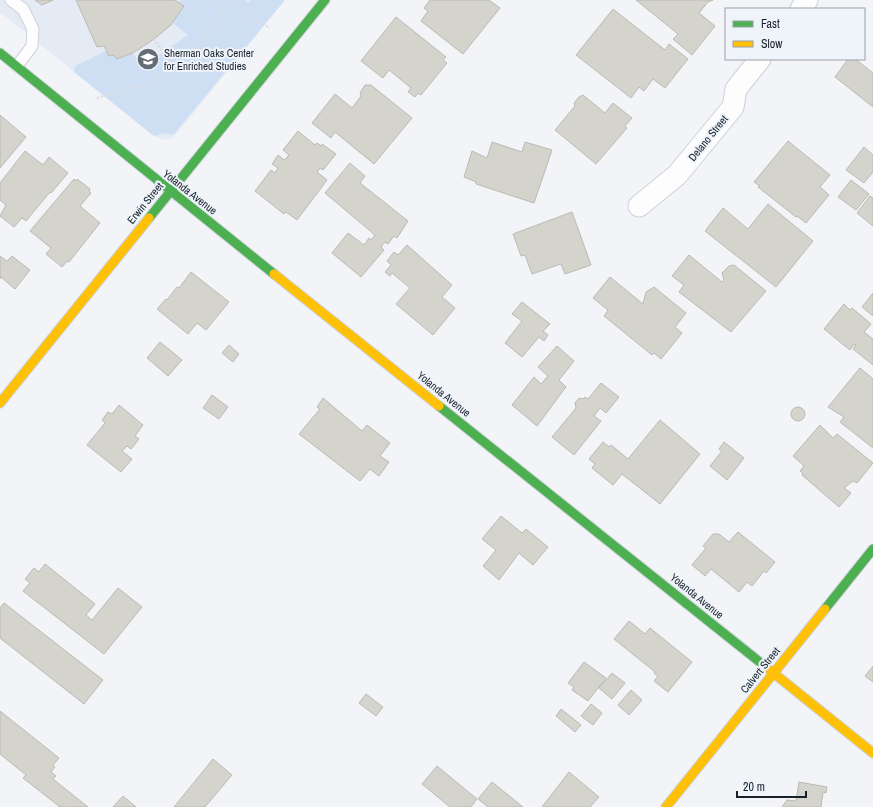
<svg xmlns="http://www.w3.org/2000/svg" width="873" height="807" font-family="'Archivo Narrow',sans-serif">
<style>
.built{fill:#e4ebf5}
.green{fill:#cedff4}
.building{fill:#d5d4cc;stroke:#babab4}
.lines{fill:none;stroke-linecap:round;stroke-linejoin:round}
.lane-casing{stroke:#ccd2d9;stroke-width:13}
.street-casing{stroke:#ccd2d9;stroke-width:23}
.fast-casing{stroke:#ccd2d9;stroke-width:11}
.slow-casing{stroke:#ccd2d9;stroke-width:11}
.path{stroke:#dbdcde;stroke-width:2.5;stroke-dasharray:2 2;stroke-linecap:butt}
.lane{stroke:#fdfdfe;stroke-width:11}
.street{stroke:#fdfdfe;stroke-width:21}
.fast{stroke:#4caf50;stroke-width:9}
.slow{stroke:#ffc107;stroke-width:9}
.labels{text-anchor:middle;stroke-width:4;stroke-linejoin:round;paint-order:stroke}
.poi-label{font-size:11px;fill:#18222d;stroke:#eff4fa;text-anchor:start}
.street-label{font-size:11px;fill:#18222d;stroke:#eff4fa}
</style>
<rect width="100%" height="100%" fill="#f2f4f7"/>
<path class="built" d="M0 0H285L174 137 165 140 154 136 0 12Z"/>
<path class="green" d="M181 0H245L249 3 251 0H285L173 135 165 133 154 136 74 72 75 66 106 51 109 56 114 55 116 59 133 53 141 67 188 35 173 23 184 6 179 3Z"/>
<path class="building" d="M35 0H53L42 5Z
M76 0H175L184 6 171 25 154 39 133 53 116 59 114 55 109 56 104 46 97 47Z
M430 0H489L500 8 463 54 421 21 428 11 424 8Z
M636 0H713L708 2 699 13 715 26 692 55 673 39 678 34Z
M613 9 665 50 669 44 688 59 665 88 653 79 644 91 639 87 631 98 576 55Z
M396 17 446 57 443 60 447 63 421 95 418 93 415 97 408 92 411 88 389 70 383 78 361 61Z
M848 59H855L873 73V107L835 77Z
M365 85H371L412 118 374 164 335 132 331 138 312 123 335 94 352 108 361 96 360 93Z
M583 95 605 113 613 103 632 118 625 126 627 128 596 164 555 130 575 106 574 103 579 97Z
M0 115 26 137 0 168Z
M298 131 315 145 317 143 321 146 322 144 336 154 323 170 320 168 317 172 327 180 297 220 286 212 284 214 255 191 271 170 275 173 278 168 272 164 278 155 284 160 289 155 283 150Z
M788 141 830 175 820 187 829 195 806 223 797 216 796 217 758 187 760 186 754 182Z
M492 142 522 152 525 142 552 150 534 203 476 184V182L464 177 472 151 487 158Z
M864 147 873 155V172L864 183 846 170Z
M25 151 43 165 49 157 68 173 51 193 50 192 26 221 22 218 14 227 0 216 6 205 0 200V183Z
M350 163 365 176 360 183 408 221 397 238 394 236 388 244 385 242 381 247 384 250 361 277 332 253 348 233 364 245 369 238 371 240 375 235 325 193Z
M74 179 76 181 77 179 90 189 89 191 91 193 80 206 100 223 69 262 67 261 62 267 46 254 51 248 30 231Z
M851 180 869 194 856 210 838 197Z
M870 196 873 198V226L857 213Z
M768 204 813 241 776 287 705 231 723 208 748 229Z
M572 212 591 265 565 274 561 264 532 274 525 255 521 256 513 234Z
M407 245 452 285 442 297 455 308 433 335 396 304 410 288 392 273 390 276 385 272 391 265 387 261 394 252 398 255Z
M689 255 722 282 724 280 722 273 729 266 734 265 766 291 731 332 679 292 684 285 672 276Z
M0 256 7 261 12 256 30 270 15 289 1 277 0 279Z
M191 272 229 302 206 330 197 323 188 334 157 309 166 299 167 300 177 287 179 288Z
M610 277 643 304 646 292 654 287 686 313 675 327 682 333 661 359 654 353 652 355 604 316 608 310 593 298Z
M873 293V316L862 307Z
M522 302 550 324 543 331 548 335 544 341 539 337 522 357 505 343 522 321 512 314Z
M844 304 850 310 852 308 871 324 864 332 873 339V365L853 349 856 345 854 344 850 350 824 329Z
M160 342 182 360 168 376 147 358Z
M229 345 239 354 233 362 222 353Z
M557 346 574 361 559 380 566 387 537 426 512 405 534 377 541 384 548 376 538 367Z
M860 368 873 379V448L840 422 844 417 828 407Z
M601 383 619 397 606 413 600 408 594 416 601 421 574 455 552 437 576 408 575 403 579 398 583 399 585 397 588 399Z
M212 395 228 407 219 419 203 408Z
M323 398 362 431 367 425 390 443 380 456 389 462 379 476 370 469 360 481 299 434 320 409 317 407Z
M119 405 143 425 135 436 139 439 131 449 127 446 122 451 132 459 121 472 87 445 105 423 102 420 108 412 112 414Z
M791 414a7 7 0 1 1 14 0a7 7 0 1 1-14 0Z
M660 420 700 454 660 504 622 474 613 485 592 468 595 464 589 459 603 442 609 447 611 445 628 459Z
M820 425 833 438 837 434 873 463 857 483 853 481 844 488 851 493 839 507 802 475 803 473 800 471 804 466 793 456Z
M724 442 744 458 727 480 710 466 722 451 719 449Z
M501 516 522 533 526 529 548 547 533 565 519 553 499 580 483 566 496 550 482 539Z
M738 532 775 562 766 573 764 571 752 586 747 582 739 592 711 569 705 576 692 565 706 548 703 546 713 534H719L729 542Z
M45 564 95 604 86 615 92 620 118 588 142 607 104 654 23 591 30 583 25 579 34 568 39 572Z
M4 603 103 680 84 704 0 638V608Z
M629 621 645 634 650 628 692 662 668 692 654 681 658 676 654 673 655 672 614 639Z
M584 662 606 678 588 701 572 690 574 687 568 683Z
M873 666V682L865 676Z
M612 673 625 683 612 699 599 688Z
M631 690 642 700 629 715 618 705Z
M366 694 383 707 376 716 359 703Z
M591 704 602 713 593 725 581 716Z
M561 709 581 725 575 732 556 716Z
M0 711 59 758 53 765 55 767 51 772 56 776 53 779 88 807H60L23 778 26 775 0 754Z
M213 759 232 775 205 807H174Z
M437 766 477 799 471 807H450L422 784Z
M569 772 599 797 590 807H542Z
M492 782 523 807H488L478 799Z
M799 782 827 787 826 793 823 792 821 807H782L787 800 796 801Z
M123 796 136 807H113Z"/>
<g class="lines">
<g class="lane-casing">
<path id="lane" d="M11 0 23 9 33 29 32 46 17 66"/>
</g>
<g class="street-casing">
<path id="street" d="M801 9 807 0
M639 206 677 175 733 107 736 89 760 59"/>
</g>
<g class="fast-casing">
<path id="fast" d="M0 53 274 274
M149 218 325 0
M439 406 766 667
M825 609 873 549"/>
</g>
<g class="slow-casing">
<path id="slow" d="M274 274 439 406
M0 403 149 218
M766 667 873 753
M666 807 825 609"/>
</g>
<path class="path" d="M231 0 240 11 270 28
M154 39 173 67
M97 98C113 93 129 89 144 83 178 69 202 41 220 10L216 0"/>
<use href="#lane" class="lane"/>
<use href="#street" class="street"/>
<use href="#fast" class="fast"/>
<use href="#slow" class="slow"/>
</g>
<defs>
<g id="school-disc" transform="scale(1.15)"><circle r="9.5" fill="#646c74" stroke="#eff4fa"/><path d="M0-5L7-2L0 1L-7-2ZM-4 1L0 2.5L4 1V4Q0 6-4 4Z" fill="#fff"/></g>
</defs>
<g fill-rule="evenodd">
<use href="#school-disc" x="148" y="59"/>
</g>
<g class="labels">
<g class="poi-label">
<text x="164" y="57">Sherman Oaks Center<tspan x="164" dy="13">for Enriched Studies</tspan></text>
</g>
<g class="street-label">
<text transform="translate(708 138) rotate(-51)" y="4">Delano Street</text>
<text transform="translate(190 192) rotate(38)" y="4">Yolanda Avenue</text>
<text transform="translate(145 203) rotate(-51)" y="4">Erwin Street</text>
<text transform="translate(444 394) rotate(39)" y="4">Yolanda Avenue</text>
<text transform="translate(697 596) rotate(39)" y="4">Yolanda Avenue</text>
<text transform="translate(760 670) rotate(-51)" y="4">Calvert Street</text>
</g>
</g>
<rect x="725" y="8" width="140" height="52" fill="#eff4fa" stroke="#99a0a8"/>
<rect x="733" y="21" width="20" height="6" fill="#4caf50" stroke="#99a0a8"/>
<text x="761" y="28" font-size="12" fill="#18222d">Fast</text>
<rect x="733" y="41" width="20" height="6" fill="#ffc107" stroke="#99a0a8"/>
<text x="761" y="48" font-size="12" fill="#18222d">Slow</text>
<path d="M737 791v6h69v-6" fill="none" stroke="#18222d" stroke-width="2"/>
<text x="743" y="791" font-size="12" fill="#18222d" stroke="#eff4fa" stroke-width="3" paint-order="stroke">20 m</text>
</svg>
